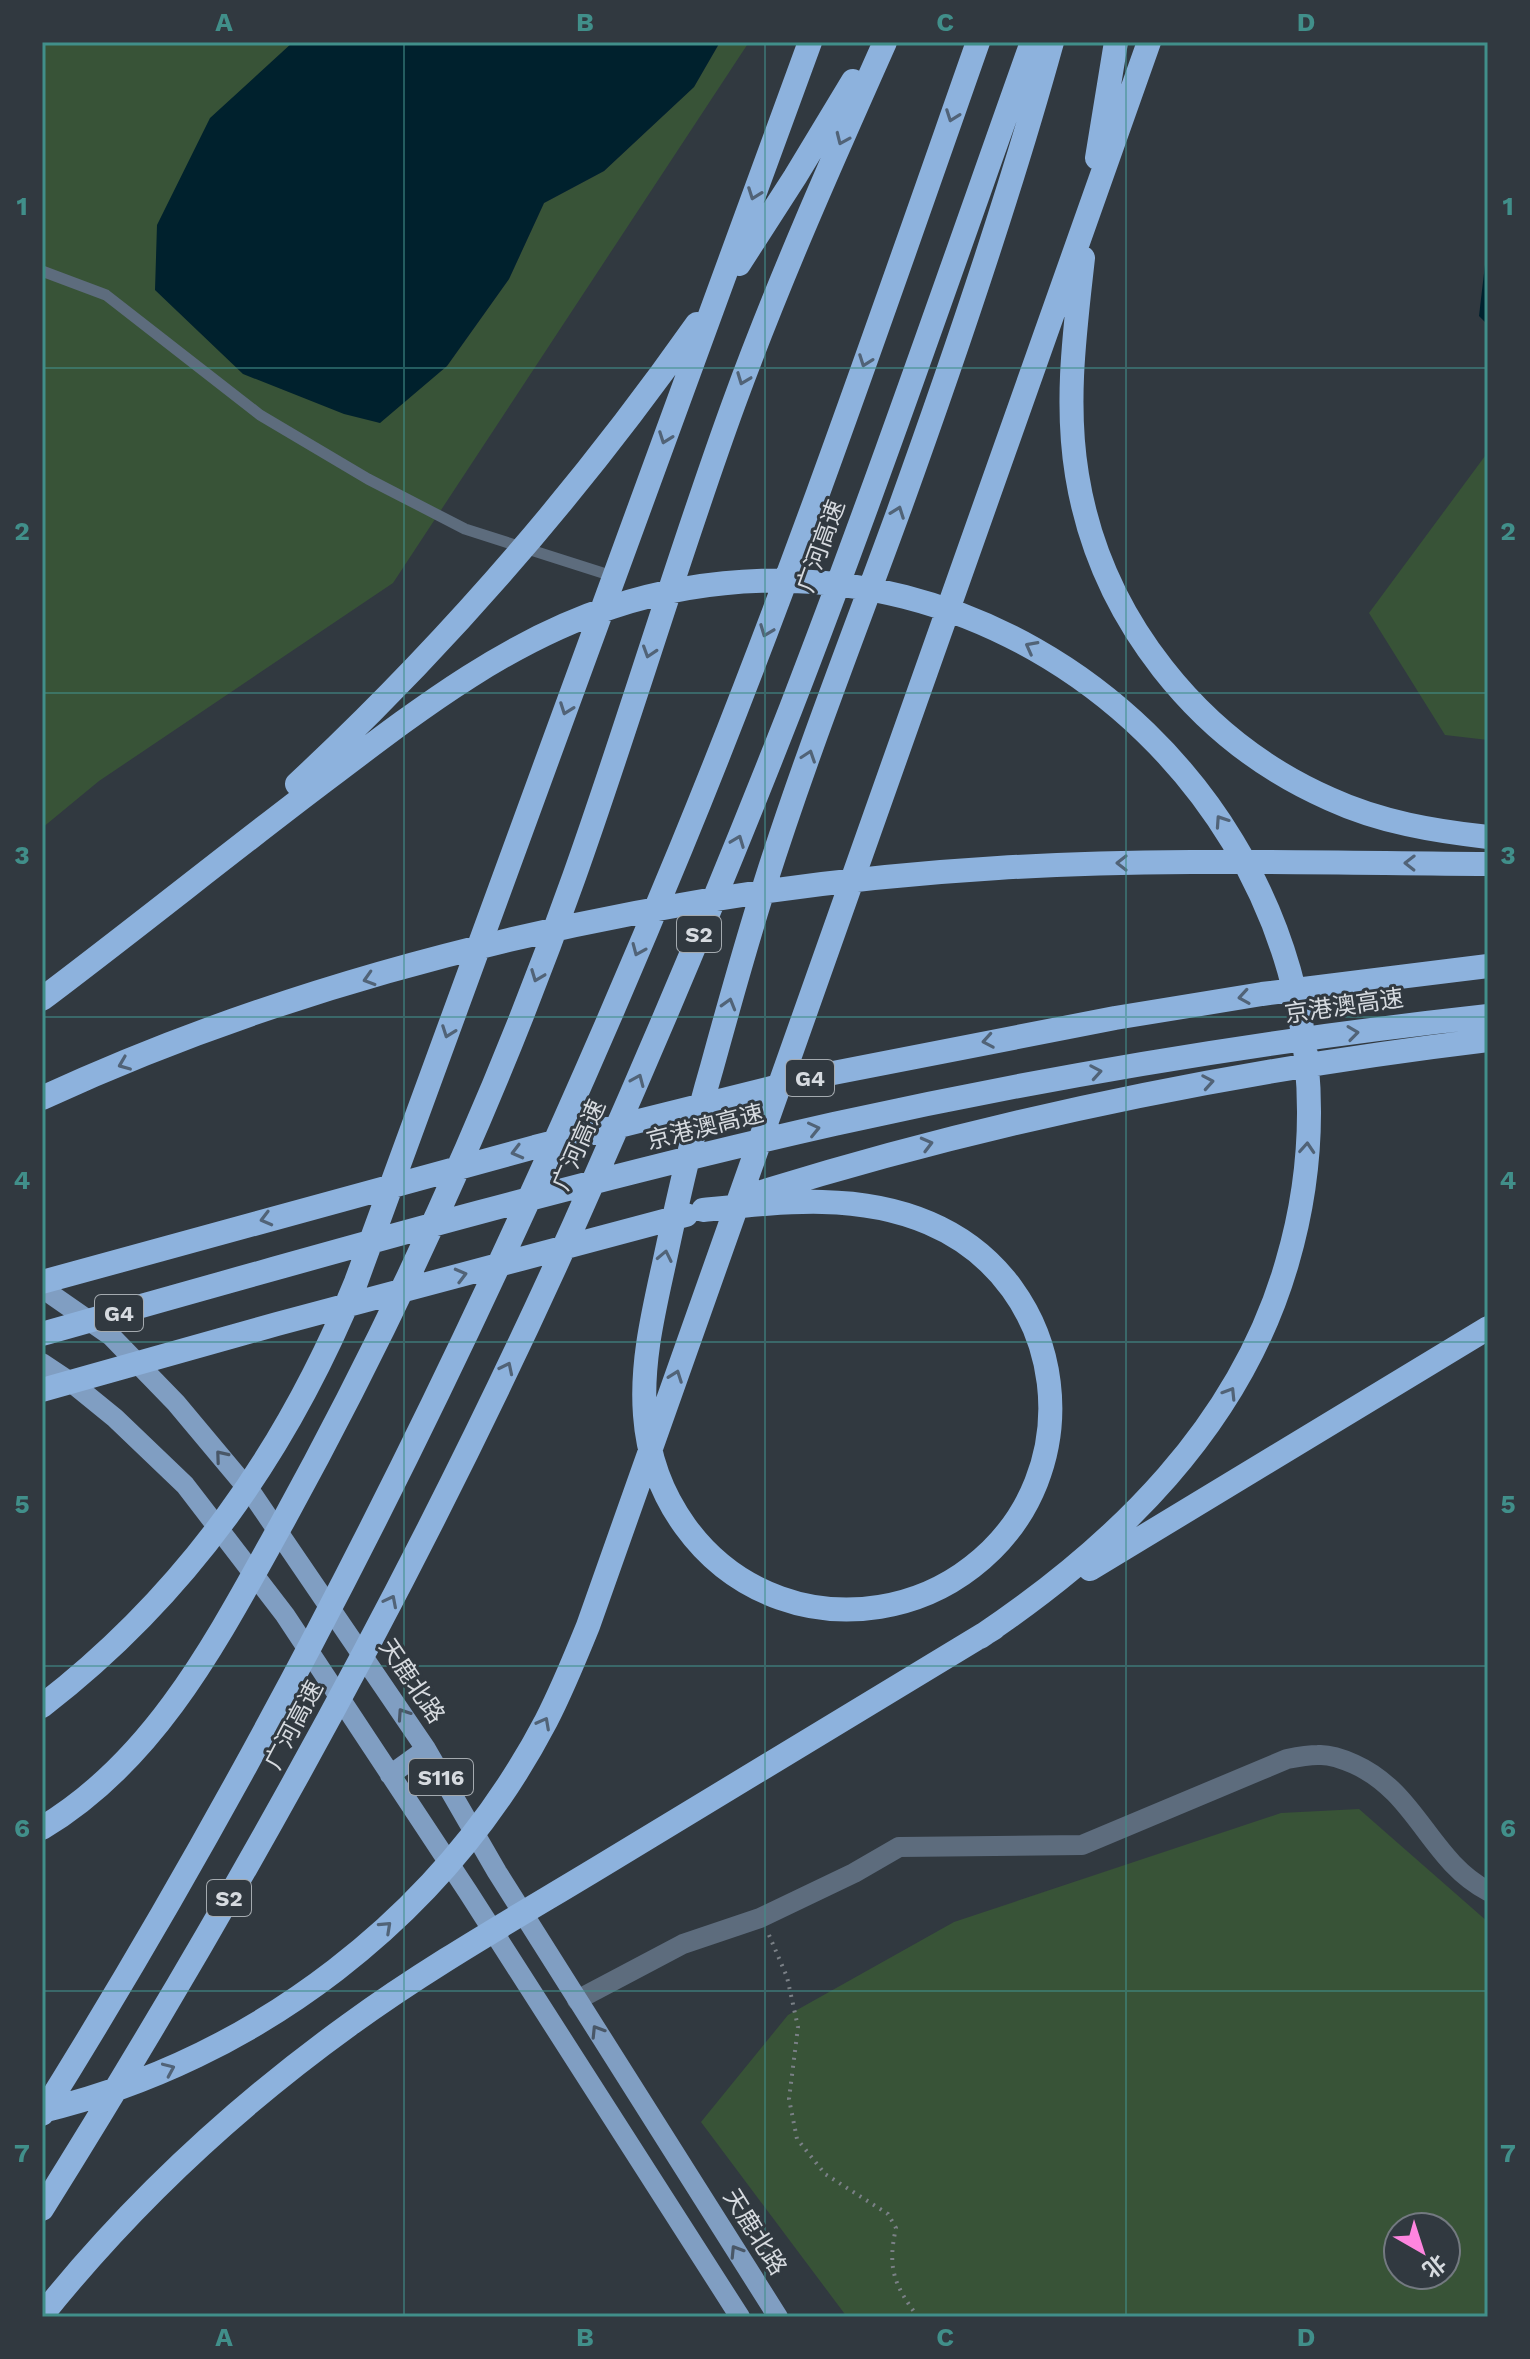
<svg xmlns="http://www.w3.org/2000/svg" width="1530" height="2359" font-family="'Work Sans','Noto Sans SC',sans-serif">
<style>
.green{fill:#385337;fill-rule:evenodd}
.water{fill:#00212d}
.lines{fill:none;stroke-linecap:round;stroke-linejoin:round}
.path{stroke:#7a8086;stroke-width:4;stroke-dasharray:2 6;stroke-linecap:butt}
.service{stroke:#5d6c7d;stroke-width:11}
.minor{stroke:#5d6c7d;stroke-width:20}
.primary{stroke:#809ec2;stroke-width:20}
.motorway{stroke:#8db2dd;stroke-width:24}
.oneway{stroke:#516377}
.oneway2{stroke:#495767}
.grid{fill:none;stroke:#418f8a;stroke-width:2;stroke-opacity:0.55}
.labels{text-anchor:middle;stroke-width:6;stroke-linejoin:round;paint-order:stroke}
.shield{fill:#313940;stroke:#a4aaaf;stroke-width:2}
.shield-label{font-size:22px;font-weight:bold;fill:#d6dadf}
.street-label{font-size:24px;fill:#d6dadf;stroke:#313940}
.neatline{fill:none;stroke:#418f8a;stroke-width:3}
.grid-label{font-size:26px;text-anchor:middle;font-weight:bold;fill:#418f8a}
</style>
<rect width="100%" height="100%" fill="#313940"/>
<path class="green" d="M42 42H293L290 44 379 423 447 366 509 279 544 203 604 171 694 87 720 42H749L393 583 99 781 42 828Z
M1488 452V740L1445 735 1369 613Z
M1359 1809 1488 1922V2317H847L701 2122 788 2015 954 1922 1281 1813ZM1446 2227V2275H1398V2227Z"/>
<path class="water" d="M293 42H720L694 87 604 171 544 203 509 279 447 366 380 423 344 414 243 374 155 290 157 225 210 118Z
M1488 239V325L1479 316Z"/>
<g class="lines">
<path class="path" d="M769 1935 787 1977 798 2027 789 2099 797 2139 825 2174 888 2214 896 2228C887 2268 894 2285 918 2317"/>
<path class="service" d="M42 271 106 295 260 415 368 479 465 529 606 574"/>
<path class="minor" d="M577 2000 683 1944 760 1918 854 1873 899 1847 1082 1845 1287 1759C1297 1757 1308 1755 1318 1755 1330 1754 1343 1759 1354 1764 1417 1792 1430 1861 1488 1891"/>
<path class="primary" d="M42 1288 111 1336 176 1403 253 1495 426 1749 497 1872 778 2317
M42 1363 72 1383 115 1418 185 1485 285 1615 468 1892 740 2317
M390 1775 426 1749"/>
<path class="motorway" d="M1097 158 1116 42
M1083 258C1075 330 1065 402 1077 475 1100 617 1198 741 1330 799 1380 822 1434 831 1488 837
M739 264 795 177 853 81
M297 784C446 645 580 490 697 324
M42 999C139 926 234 849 331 776 418 710 507 641 612 607 1016 476 1407 855 1287 1263 1240 1426 1117 1545 980 1637
M42 1098C332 964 679 887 998 868 1161 858 1325 863 1488 864
M752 1195C992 1120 1238 1070 1488 1040
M703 1210C779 1202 857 1192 929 1223 1070 1283 1093 1474 972 1567 918 1609 844 1621 780 1598 702 1570 651 1497 645 1415 641 1364 653 1314 664 1264 678 1198 693 1132 712 1067 729 1005 746 944 765 884 805 758 853 636 898 513 954 358 1008 201 1052 42
M42 1282 535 1147 823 1075 1115 1018 1262 994 1488 966
M42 1334C305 1260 568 1184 834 1124 1050 1076 1268 1040 1488 1016
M42 1390 277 1324 686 1215
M1090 1569 1488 1328
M42 1706C187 1594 287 1451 356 1282L810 42
M42 1828C156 1760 218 1638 281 1525 395 1318 495 1100 574 877 630 720 677 559 734 403 779 280 832 161 885 42
M42 2111C255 2060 444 1916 546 1721 562 1690 575 1658 588 1626L1149 42
M42 2114C293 1712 501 1286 681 848 790 583 883 312 978 42
M42 2209C250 1876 440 1532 597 1173 665 1019 730 864 791 708 876 488 953 264 1032 42
M42 2315C131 2204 234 2108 349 2025 434 1963 526 1912 616 1857 742 1781 868 1705 994 1628"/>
</g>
<defs><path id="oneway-chevron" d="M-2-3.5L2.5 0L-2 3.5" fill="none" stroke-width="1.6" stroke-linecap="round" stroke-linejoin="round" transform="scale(2)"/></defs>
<g class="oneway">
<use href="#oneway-chevron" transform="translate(952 116) rotate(110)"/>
<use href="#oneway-chevron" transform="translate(842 139) rotate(114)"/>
<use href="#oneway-chevron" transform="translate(754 194) rotate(110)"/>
<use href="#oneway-chevron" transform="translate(865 361) rotate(110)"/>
<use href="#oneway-chevron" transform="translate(743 379) rotate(111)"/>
<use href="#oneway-chevron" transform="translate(665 438) rotate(110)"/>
<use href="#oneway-chevron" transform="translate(898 512) rotate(-70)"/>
<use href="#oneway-chevron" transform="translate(766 631) rotate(111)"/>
<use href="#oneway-chevron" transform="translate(1031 647) rotate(-152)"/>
<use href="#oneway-chevron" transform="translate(649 652) rotate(108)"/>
<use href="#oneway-chevron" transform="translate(566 709) rotate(110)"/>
<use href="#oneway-chevron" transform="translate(809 756) rotate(-71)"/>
<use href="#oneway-chevron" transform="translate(1221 821) rotate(-124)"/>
<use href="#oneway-chevron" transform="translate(738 841) rotate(-69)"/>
<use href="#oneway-chevron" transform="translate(1122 863) rotate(180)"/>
<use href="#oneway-chevron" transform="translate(1410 863) rotate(-179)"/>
<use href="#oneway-chevron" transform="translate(638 950) rotate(113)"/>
<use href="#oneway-chevron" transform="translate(537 976) rotate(111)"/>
<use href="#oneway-chevron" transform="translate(369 979) rotate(163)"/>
<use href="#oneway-chevron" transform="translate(1244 997) rotate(171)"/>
<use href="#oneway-chevron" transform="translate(729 1004) rotate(-74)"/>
<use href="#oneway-chevron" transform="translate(448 1032) rotate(110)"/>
<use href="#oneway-chevron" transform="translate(1353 1033) rotate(-8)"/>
<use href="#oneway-chevron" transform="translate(988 1041) rotate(170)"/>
<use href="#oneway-chevron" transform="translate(124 1064) rotate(158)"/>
<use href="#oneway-chevron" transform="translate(1096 1072) rotate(-10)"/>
<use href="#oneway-chevron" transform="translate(638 1080) rotate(-67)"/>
<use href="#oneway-chevron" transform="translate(1208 1082) rotate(-10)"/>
<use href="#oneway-chevron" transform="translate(814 1129) rotate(-13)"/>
<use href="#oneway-chevron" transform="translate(927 1144) rotate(-15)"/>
<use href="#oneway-chevron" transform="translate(1307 1148) rotate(-86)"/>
<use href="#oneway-chevron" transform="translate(517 1152) rotate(165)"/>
<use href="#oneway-chevron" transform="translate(266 1219) rotate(165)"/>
<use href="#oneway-chevron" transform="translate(665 1256) rotate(-78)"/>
<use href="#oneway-chevron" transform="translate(461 1275) rotate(-15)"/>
<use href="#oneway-chevron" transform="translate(507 1368) rotate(-64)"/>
<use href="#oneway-chevron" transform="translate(676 1376) rotate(-70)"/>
<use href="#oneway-chevron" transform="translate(1230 1393) rotate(-58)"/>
<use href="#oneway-chevron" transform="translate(391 1601) rotate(-63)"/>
<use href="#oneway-chevron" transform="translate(544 1723) rotate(-62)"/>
<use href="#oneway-chevron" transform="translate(386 1927) rotate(-43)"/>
<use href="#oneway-chevron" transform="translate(169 2069) rotate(-24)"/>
</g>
<g class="oneway2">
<use href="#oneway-chevron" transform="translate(221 1456) rotate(-130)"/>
<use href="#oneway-chevron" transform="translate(403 1714) rotate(-124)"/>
<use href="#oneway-chevron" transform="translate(597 2031) rotate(-122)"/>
<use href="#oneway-chevron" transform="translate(736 2251) rotate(-122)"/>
</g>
<path class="grid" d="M404 42V2317M765 42V2317M1126 42V2317M42 368H1488M42 693H1488M42 1017H1488M42 1342H1488M42 1666H1488M42 1991H1488"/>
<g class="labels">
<g class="shield">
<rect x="677" y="916" width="44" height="36" rx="6"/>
<rect x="786" y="1060" width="48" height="36" rx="6"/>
<rect x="95" y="1295" width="48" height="36" rx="6"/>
<rect x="409" y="1759" width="64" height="36" rx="6"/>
<rect x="207" y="1880" width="44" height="36" rx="6"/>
</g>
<g class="shield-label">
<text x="699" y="942">S2</text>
<text x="810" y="1086">G4</text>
<text x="119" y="1321">G4</text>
<text x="441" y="1785">S116</text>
<text x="229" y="1906">S2</text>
</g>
<g class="street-label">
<text transform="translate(821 546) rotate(-70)" y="8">广河高速</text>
<text transform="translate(1344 1006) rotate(-8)" y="8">京港澳高速</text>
<text transform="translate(705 1127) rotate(-14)" y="8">京港澳高速</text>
<text transform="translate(579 1145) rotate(-66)" y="8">广河高速</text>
<text transform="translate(412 1681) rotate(56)" y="8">天鹿北路</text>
<text transform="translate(294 1725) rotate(-62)" y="8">广河高速</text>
<text transform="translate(755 2232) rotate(58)" y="8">天鹿北路</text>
</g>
</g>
<rect width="1530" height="2359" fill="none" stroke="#313940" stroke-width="88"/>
<g transform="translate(1422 2251) rotate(141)"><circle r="38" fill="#313940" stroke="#737980" stroke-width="2"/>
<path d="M0-6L14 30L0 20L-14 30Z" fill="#fe85df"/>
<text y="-12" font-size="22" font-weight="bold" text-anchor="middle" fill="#d6dadf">北</text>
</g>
<rect x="44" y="44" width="1442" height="2271" class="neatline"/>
<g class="grid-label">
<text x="224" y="31">A</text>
<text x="585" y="31">B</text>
<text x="945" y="31">C</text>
<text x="1306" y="31">D</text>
<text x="22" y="215">1</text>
<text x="1508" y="215">1</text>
<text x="22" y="540">2</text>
<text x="1508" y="540">2</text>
<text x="22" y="864">3</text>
<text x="1508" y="864">3</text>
<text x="22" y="1189">4</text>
<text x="1508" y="1189">4</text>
<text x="22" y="1513">5</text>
<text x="1508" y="1513">5</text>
<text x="22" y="1837">6</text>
<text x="1508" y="1837">6</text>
<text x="22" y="2162">7</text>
<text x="1508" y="2162">7</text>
<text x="224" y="2346">A</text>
<text x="585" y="2346">B</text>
<text x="945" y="2346">C</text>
<text x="1306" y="2346">D</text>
</g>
</svg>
